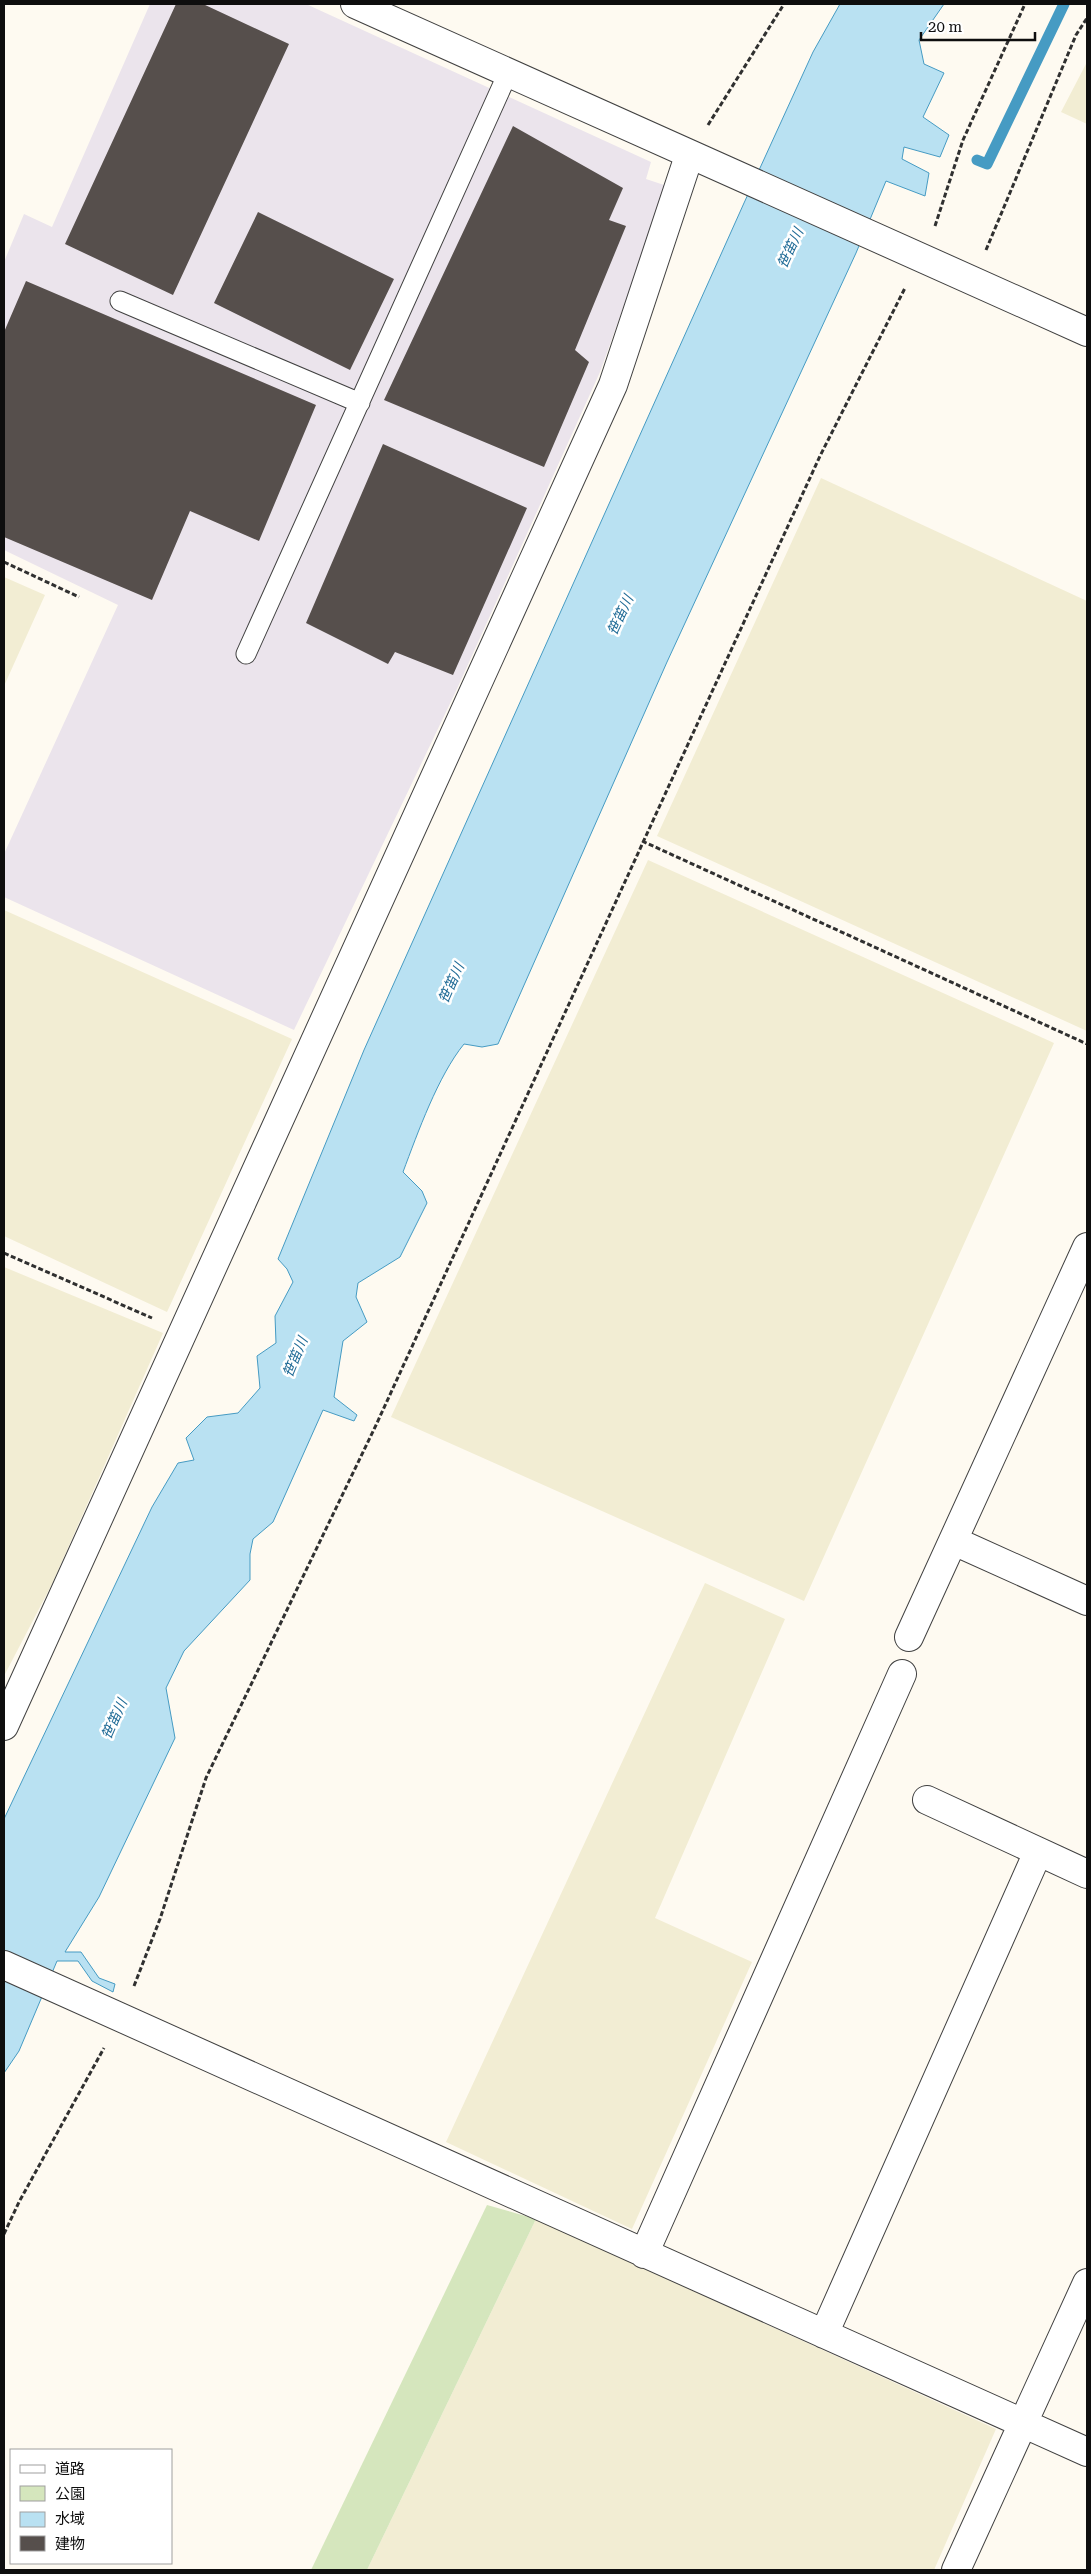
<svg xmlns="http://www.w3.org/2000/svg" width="1091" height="2574" font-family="'Roboto Serif','Noto Sans JP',serif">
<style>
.industrial{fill:#ebe4ec}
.farmland{fill:#f2edd3}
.green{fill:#d5e6bd}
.water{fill:#b9e1f2;stroke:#469bc3}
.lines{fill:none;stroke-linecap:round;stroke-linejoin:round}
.stream{stroke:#469bc3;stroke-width:11}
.building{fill:#564f4c}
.service-casing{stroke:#414141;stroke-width:21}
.minor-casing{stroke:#414141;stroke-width:30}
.tertiary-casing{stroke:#414141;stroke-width:30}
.path{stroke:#303030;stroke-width:3;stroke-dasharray:5 2.5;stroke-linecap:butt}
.service{stroke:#fff;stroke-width:19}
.minor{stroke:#fff;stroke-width:28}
.tertiary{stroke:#fff;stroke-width:28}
.labels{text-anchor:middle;stroke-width:5;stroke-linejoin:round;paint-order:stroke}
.water-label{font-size:14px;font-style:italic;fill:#216c97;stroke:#fff}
</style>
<rect width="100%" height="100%" fill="#fefaf1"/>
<path class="industrial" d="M150 4H306L651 162 646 179 667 186 600 372 456 691 294 1030 4 897V854L118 605 4 550V262L24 214 52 227Z"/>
<path class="farmland" d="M1087 62V124L1061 112Z
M821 478 1087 601V1031L657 836Z
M4 577 45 595 4 686Z
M648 860 1054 1043 804 1601 391 1417Z
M4 910 292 1039 167 1312 4 1236Z
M4 1267 163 1333 52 1584 4 1676Z
M705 1583 785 1619 655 1918 752 1962 632 2229 446 2142Z
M536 2219 996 2429 934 2570H367Z"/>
<path class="green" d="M487 2205 536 2219 367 2570H311Z"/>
<path class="water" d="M840 4H944L919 40 924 64 944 73 923 117 949 135 940 157 904 147 902 159 929 173 925 196 886 181 856 253 667 662 498 1044 482 1047 464 1044C438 1076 418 1132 403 1172L422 1191 427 1203 400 1257 358 1283 356 1297 367 1322 343 1341 334 1397 357 1415 354 1421 323 1410 273 1522 253 1539 250 1554V1580L184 1651 166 1688 175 1738 99 1897 65 1952H81L99 1978 115 1984 113 1992 92 1981 78 1961H57L19 2051 4 2073V1819L152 1507 178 1463 194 1460 186 1438 207 1417 238 1413 260 1388 257 1356 276 1343 275 1316 293 1282 287 1269 278 1259 364 1050 744 203 813 52Z"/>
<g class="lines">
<path class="stream" d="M977 160 987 164 1064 4"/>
</g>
<path class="building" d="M176 4H203L289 44 173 295 65 244Z
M513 126 623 188 609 220 626 226 575 350 589 362 544 467 384 400Z
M258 212 394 279 350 370 214 303Z
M26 281 316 405 259 541 190 511 152 600 4 537V332Z
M383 444 527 508 453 675 395 652 388 664 306 623Z"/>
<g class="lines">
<g class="service-casing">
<path id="service" d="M120 301 360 403
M246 654 508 73"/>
</g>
<g class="minor-casing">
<path id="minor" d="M954 1541 1087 1601
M909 1637 1087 1247
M4 1726 613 385 689 156
M927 1800 1087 1874
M4 1965 1087 2452
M644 2254 902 1674
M824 2334 1038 1852
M956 2570 1087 2283"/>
</g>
<g class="tertiary-casing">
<path id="tertiary" d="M355 4 1087 332"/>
</g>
<path class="path" d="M708 125 784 4
M935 226 963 140 1025 4
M986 250 1076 35 1087 18
M4 562 79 597
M642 841 1087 1044
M4 1253 152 1318
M134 1986 160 1919 206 1778 377 1423 820 456 905 288
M4 2234 19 2202 104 2048"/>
<use href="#service" class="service"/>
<use href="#minor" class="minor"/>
<use href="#tertiary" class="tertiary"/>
</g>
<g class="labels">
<g class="water-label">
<text transform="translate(790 248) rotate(-65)" y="5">笹笛川</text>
<text transform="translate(620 615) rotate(-65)" y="5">笹笛川</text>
<text transform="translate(451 983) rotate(-66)" y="5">笹笛川</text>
<text transform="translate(295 1357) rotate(-67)" y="5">笹笛川</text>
<text transform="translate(114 1719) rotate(-66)" y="5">笹笛川</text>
</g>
</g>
<rect width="1091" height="2574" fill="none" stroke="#0e0e0e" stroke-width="10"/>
<rect x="10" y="2449" width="162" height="115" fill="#ffffff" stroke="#9f9f9f"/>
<rect x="20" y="2465" width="25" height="8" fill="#ffffff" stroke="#9f9f9f"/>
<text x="55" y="2474" font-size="15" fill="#0e0e0e">道路</text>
<rect x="20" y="2486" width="25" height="15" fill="#d5e6bd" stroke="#9f9f9f"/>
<text x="55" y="2499" font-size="15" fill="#0e0e0e">公園</text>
<rect x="20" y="2512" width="25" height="15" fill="#b9e1f2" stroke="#9f9f9f"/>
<text x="55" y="2524" font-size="15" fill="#0e0e0e">水域</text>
<rect x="20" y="2536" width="25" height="15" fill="#564f4c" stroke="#9f9f9f"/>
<text x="55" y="2549" font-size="15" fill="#0e0e0e">建物</text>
<path d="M921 32v8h114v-8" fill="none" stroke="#0e0e0e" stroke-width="2.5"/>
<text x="928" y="32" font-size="15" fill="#0e0e0e" stroke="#ffffff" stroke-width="4" paint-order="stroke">20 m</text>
</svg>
